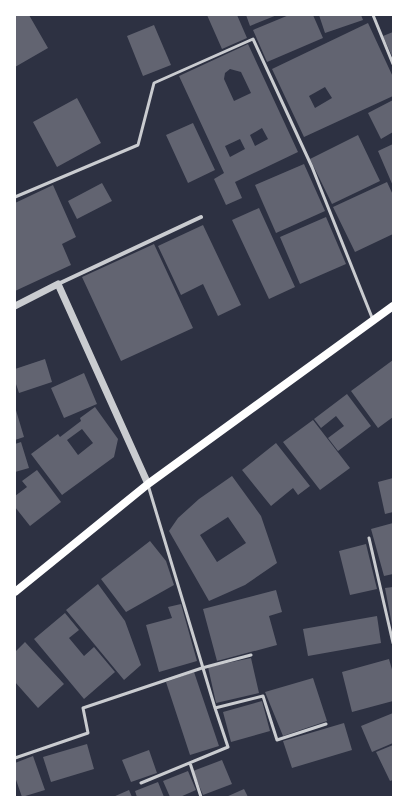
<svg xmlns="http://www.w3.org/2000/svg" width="408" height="812" font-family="'Work Sans',sans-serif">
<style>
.building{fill:#626471;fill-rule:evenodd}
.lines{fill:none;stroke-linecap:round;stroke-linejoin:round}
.service{stroke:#caccd0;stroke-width:3}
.minor{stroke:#caccd0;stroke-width:4}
.tertiary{stroke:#caccd0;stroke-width:7}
.secondary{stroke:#fff;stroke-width:8}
</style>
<rect width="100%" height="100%" fill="#2d3142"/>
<path class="building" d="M15 15H29L48 48 15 67Z
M207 15H237L247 38 222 49Z
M246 15H277L250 26Z
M289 15H313L323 38 267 62 253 30Z
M319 15H361L363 20 325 33Z
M368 23 393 77V96L304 137 272 69ZM325 87 332 98 315 108 309 96Z
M154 25 171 65 143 76 127 36Z
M393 32V58L383 36Z
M248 44 298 152 235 182 242 198 226 205 214 179 224 173 179 76ZM230 69 241 72 251 93 234 101 224 79 225 73ZM262 128 268 139 255 146 250 135ZM240 139 245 149 230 157 225 146Z
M77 98 101 143 57 167 33 122Z
M393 100V132L381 139 368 113Z
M193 123 215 170 188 183 166 135Z
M358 135 380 181 332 204 310 159Z
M393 144V186L378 151Z
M304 164 325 211 276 233 255 185Z
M387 182 393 195V234L355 252 333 207Z
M102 183 112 201 77 219 68 201Z
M53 185 76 237 62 244 71 265 15 291V203Z
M259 208 295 287 269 299 232 220Z
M326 217 346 264 300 284 280 237Z
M203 225 241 305 218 316 203 284 181 295 158 246Z
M154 244 193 328 121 361 82 277Z
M45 359 52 382 19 393 15 381V369Z
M393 360V417L378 428 351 391Z
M84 373 97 404 64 418 51 388Z
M347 394 371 426 338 451 328 438 344 426 336 416 321 428 314 419Z
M15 407 24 437 15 440Z
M95 407 118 439 114 457 62 495 31 454 58 434 60 437 81 421 80 418ZM82 429 93 443 78 455 67 440Z
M313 420 350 468 320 490 283 442Z
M21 442 29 468 15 472V444Z
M276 443 310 486 298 495 293 488 271 506 242 470Z
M37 470 61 502 30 526 15 507V496L27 487 22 481Z
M232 476 261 516 277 563 245 585 209 601 169 531 178 518 199 499ZM228 517 246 543 217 562 200 535Z
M393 478V512L385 514 378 482Z
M393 523V574L384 576 371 529Z
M150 541 166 561 174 585 126 612 101 579Z
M366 544 377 589 350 595 339 551Z
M98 584 125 621 141 665 124 680 66 610Z
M393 587V625H392L385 588Z
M276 590 282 612 269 616 277 645 217 661 203 609Z
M181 604 197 661 159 672 146 625 172 618 168 607Z
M65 613 79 630 69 638 84 656 94 647 115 672 84 699 34 639Z
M377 616 381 643 308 656 303 629Z
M25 642 64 684 38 708 15 682V652Z
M251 658 259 693 216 703 208 667Z
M389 659 393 673V701L352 712 342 672Z
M194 672 219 746 190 755 166 682Z
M313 678 327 721 283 736 265 692Z
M262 701 270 731 231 742 223 712Z
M393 713V743L372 752 361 726Z
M344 723 352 750 292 768 283 741Z
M87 744 94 769 51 782 43 757Z
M393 745V780L390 781 376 752Z
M149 750 157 773 131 782 122 760Z
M33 756 45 790 22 797 15 777V763Z
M222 760 232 784 203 795 193 771Z
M188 771 196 790 180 797H170L163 781Z
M158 782 164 797H137L135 791Z
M244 789 248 797H226Z
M129 790 132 797H113Z"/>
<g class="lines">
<path class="service" d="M373 15 393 64
M15 197 138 145 154 83 253 39 312 167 373 320
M369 538 393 643
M215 708 263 696 277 740 326 724
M15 758 88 733 83 708 202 668 251 655
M190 763 201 797
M141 783 228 747 215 708 148 485"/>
<path class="minor" d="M58 284 201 217"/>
<path class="tertiary" d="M15 306 58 284 148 484"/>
<path class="secondary" d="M15 592 148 484 393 306"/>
</g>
<rect width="408" height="812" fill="none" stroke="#ffffff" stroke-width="32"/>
</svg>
